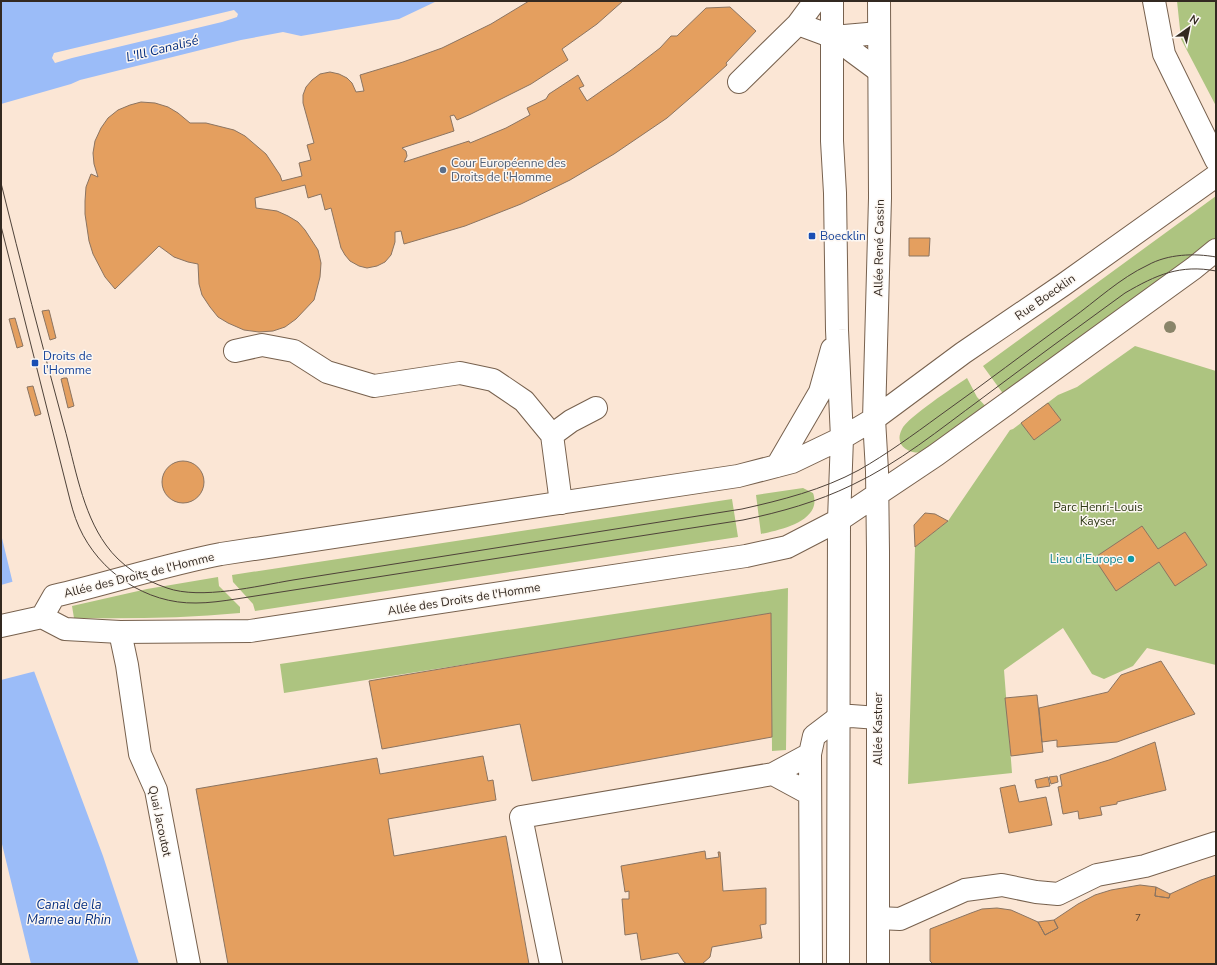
<svg xmlns="http://www.w3.org/2000/svg" width="1217" height="965" font-family="'Nunito Sans',sans-serif">
<style>
.green{fill:#adc480}
.water{fill:#9bbcf8;fill-rule:evenodd}
.pier{fill:#fbe6d5}
.building{fill:#e49f5f;stroke:#8b7461}
.lines{fill:none;stroke-linecap:round;stroke-linejoin:round}
.minor-casing{stroke:#77614e;stroke-width:24}
.major-casing{stroke:#77614e;stroke-width:24}
.minor{stroke:#fff;stroke-width:22}
.major{stroke:#fff;stroke-width:22}
.tram{stroke:#4e4239;stroke-width:1}
.tree{fill:#89856a}
.service-dot{fill:#5c6f8a;stroke:#fcf7f2;stroke-width:1.5}
.transit-dot{fill:#1a4fb4;stroke:#fcf7f2;stroke-width:1.5}
.culture-dot{fill:#0f9aa8;stroke:#fcf7f2;stroke-width:1.5}
.labels{text-anchor:middle;stroke-width:3;stroke-linejoin:round;paint-order:stroke}
.number-label{font-size:10px;fill:#5f4630}
.service-label{font-size:12px;fill:#4e5e75;stroke:#fcf7f2;text-anchor:start}
.transit-label{font-size:12px;fill:#164399;stroke:#fcf7f2;text-anchor:start}
.street-label{font-size:12px;fill:#332921;stroke:#fcf7f2}
.park-label{font-size:12px;fill:#2b3613;stroke:#fcf7f2}
.culture-label{font-size:12px;fill:#0d838f;stroke:#fcf7f2;text-anchor:end}
.water-label{font-size:13px;font-style:italic;fill:#042e80;stroke:#fcf7f2}
</style>
<rect width="100%" height="100%" fill="#fbe6d5"/>
<path class="green" d="M1177 1H1216V106L1181 39Z
M1216 196V240L1007 399 983 366Z
M1135 346 1216 371V665L1147 648 1133 666 1104 679 1092 674 1063 628 1004 670 1012 773 908 784 915 547 948 521 1010 430 1013 429 1058 395 1077 387Z
M967 378 977 397 989 410 925 452C910 455 893 446 902 429 908 417 954 387 967 378Z
M803 488 813 493C823 521 780 530 761 534L756 495Z
M732 499 738 537 255 611 253 604 233 582 232 575Z
M218 577 219 586 240 607V613C185 618 130 619 74 618L72 606 147 589Z
M788 588 786 750 772 751 771 613 612 641 284 693 280 664Z"/>
<path class="water" d="M1 1H437L399 19 301 36 283 32 241 40 80 80 71 84 1 104ZM234 10 238 14 237 17 222 22 72 58 55 63 52 58 54 53Z
M1 534 34 671 103 856 139 964H31L1 840Z"/>
<path class="pier" d="M15 581 36 671 1 680V585Z"/>
<path class="building" d="M529 1H623L597 24 562 49 568 60 531 84 471 114 457 120 454 115 450 116 454 131 402 148 406 151 407 156 404 162 469 141 470 143 506 128 530 115 527 108 546 99 549 94 578 75 584 86 579 88 587 101 630 71 660 48 671 36H677L706 8 730 7 756 31 726 63 727 65 697 92 667 118 614 154 570 180 521 204 465 226 404 244 401 231 395 232V242L391 255 385 262 377 266 367 268 359 266 350 261 345 255 341 248 331 208 325 210 321 194 308 198 305 185 255 198 256 208 277 211 288 216 298 222 305 230 318 250 321 263 320 277 314 300 296 319 285 327 273 331 259 332 244 330 228 323 218 317 210 307 202 295 199 284 198 264 188 262 174 257 159 246 115 289 105 277 93 254 89 241 85 214V201L86 187 91 174 98 177 94 164 93 153 95 141 101 128 108 118 118 110 130 105 141 102 155 103 168 107 178 113 190 123H206L234 130 245 136 266 154 280 175 282 181 302 176 299 163 311 160 307 145 314 143 303 103V95L306 87 312 80 320 74 330 72 339 74 347 78 352 83 356 92 364 91 360 75 403 62 442 48 491 24Z
M909 238H930L929 256H909Z
M49 310 56 338 50 340 42 311Z
M15 318 23 346 17 348 9 319Z
M64 378H67L74 406 68 408 61 379Z
M33 386 41 414 35 416 27 387Z
M1048 403 1061 420 1034 440 1021 423Z
M162 482a21 21 0 1 1 42 0a21 21 0 1 1-42 0Z
M925 513 935 514 948 521 915 547 914 525Z
M1142 526 1158 549 1185 532 1207 565 1175 586 1159 562 1116 591 1094 558Z
M771 613 772 737 532 781 520 724 382 749 369 681Z
M1161 661 1195 714 1117 742 1057 747V740L1042 742 1039 708 1108 692 1121 675Z
M1037 695 1043 752 1011 756 1005 698Z
M1155 742 1166 790 1117 802V804L1100 807 1102 815 1079 819 1078 811 1063 814 1058 787 1062 786 1060 775 1109 760Z
M483 756 488 781 493 780 496 800 388 819 394 856 506 836 529 964H228L196 789 377 758 380 774Z
M1057 776 1058 782 1051 784 1049 777Z
M1048 777 1050 786 1037 788 1035 780Z
M1015 785 1019 802 1046 797 1052 825 1009 833 1000 788Z
M705 851 706 859 719 857 718 852H720L723 891 766 888V924L760 925 762 938 712 947 710 957 702 964H687L684 962 678 953 641 960 637 933 625 935 622 899H629V891L625 892 621 866Z
M1216 875V964H933L930 961V929L971 913 982 909 997 908 1011 910 1038 922 1045 935 1058 928 1054 920 1078 904 1095 895 1111 890 1140 885 1156 887 1155 896 1169 898 1170 894 1201 880Z
M1156 887 1170 894 1169 898 1155 896Z
M1054 920 1058 928 1045 935 1038 922Z"/>
<g class="lines">
<g class="minor-casing">
<path id="minor" d="M1154 1 1164 54 1216 160
M798 24 833 37 879 71
M833 37 879 33
M739 82 798 24 815 1
M235 351 262 345 294 351 327 372 374 386 460 373 493 380 524 401 552 435
M561 503 552 435 571 421 596 408
M120 632 127 665 140 754 156 790 189 964
M810 754 811 964
M773 774 810 794
M878 918 900 919 965 890 1002 885 1036 892 1058 894 1097 875 1145 866 1216 843
M551 964 521 817 773 774 810 754 814 736 839 717 851 716 878 718"/>
</g>
<g class="major-casing">
<path id="major" d="M832 1V141L835 193 837 330 842 438 839 520 838 964
M777 466 820 392 832 349
M42 617 54 596C110 583 164 565 221 554L738 476 792 462 842 438 874 419 963 353 1063 285 1216 176
M42 617 65 629 120 632 250 631 746 556 787 547 839 520 936 455 1194 268 1216 250
M1 626 42 617
M878 964V551L877 471 874 419 880 198 879 1"/>
</g>
<use href="#minor" class="minor"/>
<use href="#major" class="major"/>
<path class="tram" d="M1 183C21 264 42 345 64 426 75 465 82 512 106 545 120 565 143 580 167 588 201 600 257 586 293 580L742 509C782 500 822 490 859 470 887 454 913 435 939 416 984 384 1027 351 1071 319 1096 301 1120 278 1148 265 1168 254 1194 253 1216 257
M1 226 68 492C71 504 74 516 79 527 99 572 146 604 196 603 209 603 223 601 236 599L743 520C781 512 817 502 852 485 899 463 940 429 981 399 1029 363 1077 328 1125 293 1156 275 1180 264 1216 271"/>
</g>
<circle class="tree" cx="1170" cy="327" r="6"/>
<circle class="service-dot" cx="443" cy="170" r="4"/>
<g class="transit-dot">
<rect x="808" y="232" width="8" height="8" rx="2"/>
<rect x="31" y="359" width="8" height="8" rx="2"/>
</g>
<circle class="culture-dot" cx="1131" cy="559" r="4"/>
<g class="labels">
<g class="number-label">
<text x="1138" y="921">7</text>
</g>
<g class="service-label">
<text x="451" y="167">Cour Européenne des<tspan x="451" dy="14">Droits de l'Homme</tspan></text>
</g>
<g class="transit-label">
<text x="820" y="240">Boecklin</text>
<text x="43" y="360">Droits de<tspan x="43" dy="14">l'Homme</tspan></text>
</g>
<g class="street-label">
<text transform="translate(879 248) rotate(-89)" y="4">Allée René Cassin</text>
<text transform="translate(1045 297) rotate(-35)" y="4">Rue Boecklin</text>
<text transform="translate(139 575) rotate(-14)" y="4">Allée des Droits de l'Homme</text>
<text transform="translate(464 599) rotate(-9)" y="4">Allée des Droits de l'Homme</text>
<text transform="translate(878 729) rotate(-90)" y="4">Allée Kastner</text>
<text transform="translate(160 821) rotate(78)" y="4">Quai Jacoutot</text>
</g>
<g class="park-label">
<text x="1098" y="511">Parc Henri-Louis<tspan x="1098" dy="14">Kayser</tspan></text>
</g>
<g class="culture-label">
<text x="1123" y="563">Lieu d'Europe</text>
</g>
<g class="water-label">
<text transform="translate(162 48) rotate(-14)" y="5">L'Ill Canalisé</text>
<text x="69" y="909">Canal de la<tspan x="69" dy="15">Marne au Rhin</tspan></text>
</g>
</g>
<rect width="1217" height="965" fill="none" stroke="#332921" stroke-width="4"/>
<g transform="translate(1189 28) rotate(33)" stroke="#fcf7f2" stroke-width="3" paint-order="stroke">
<path d="M0-3L7 15L0 10L-7 15Z" fill="#332921"/>
<text y="-6" font-size="11" font-weight="bold" text-anchor="middle" fill="#332921">N</text>
</g>
</svg>
